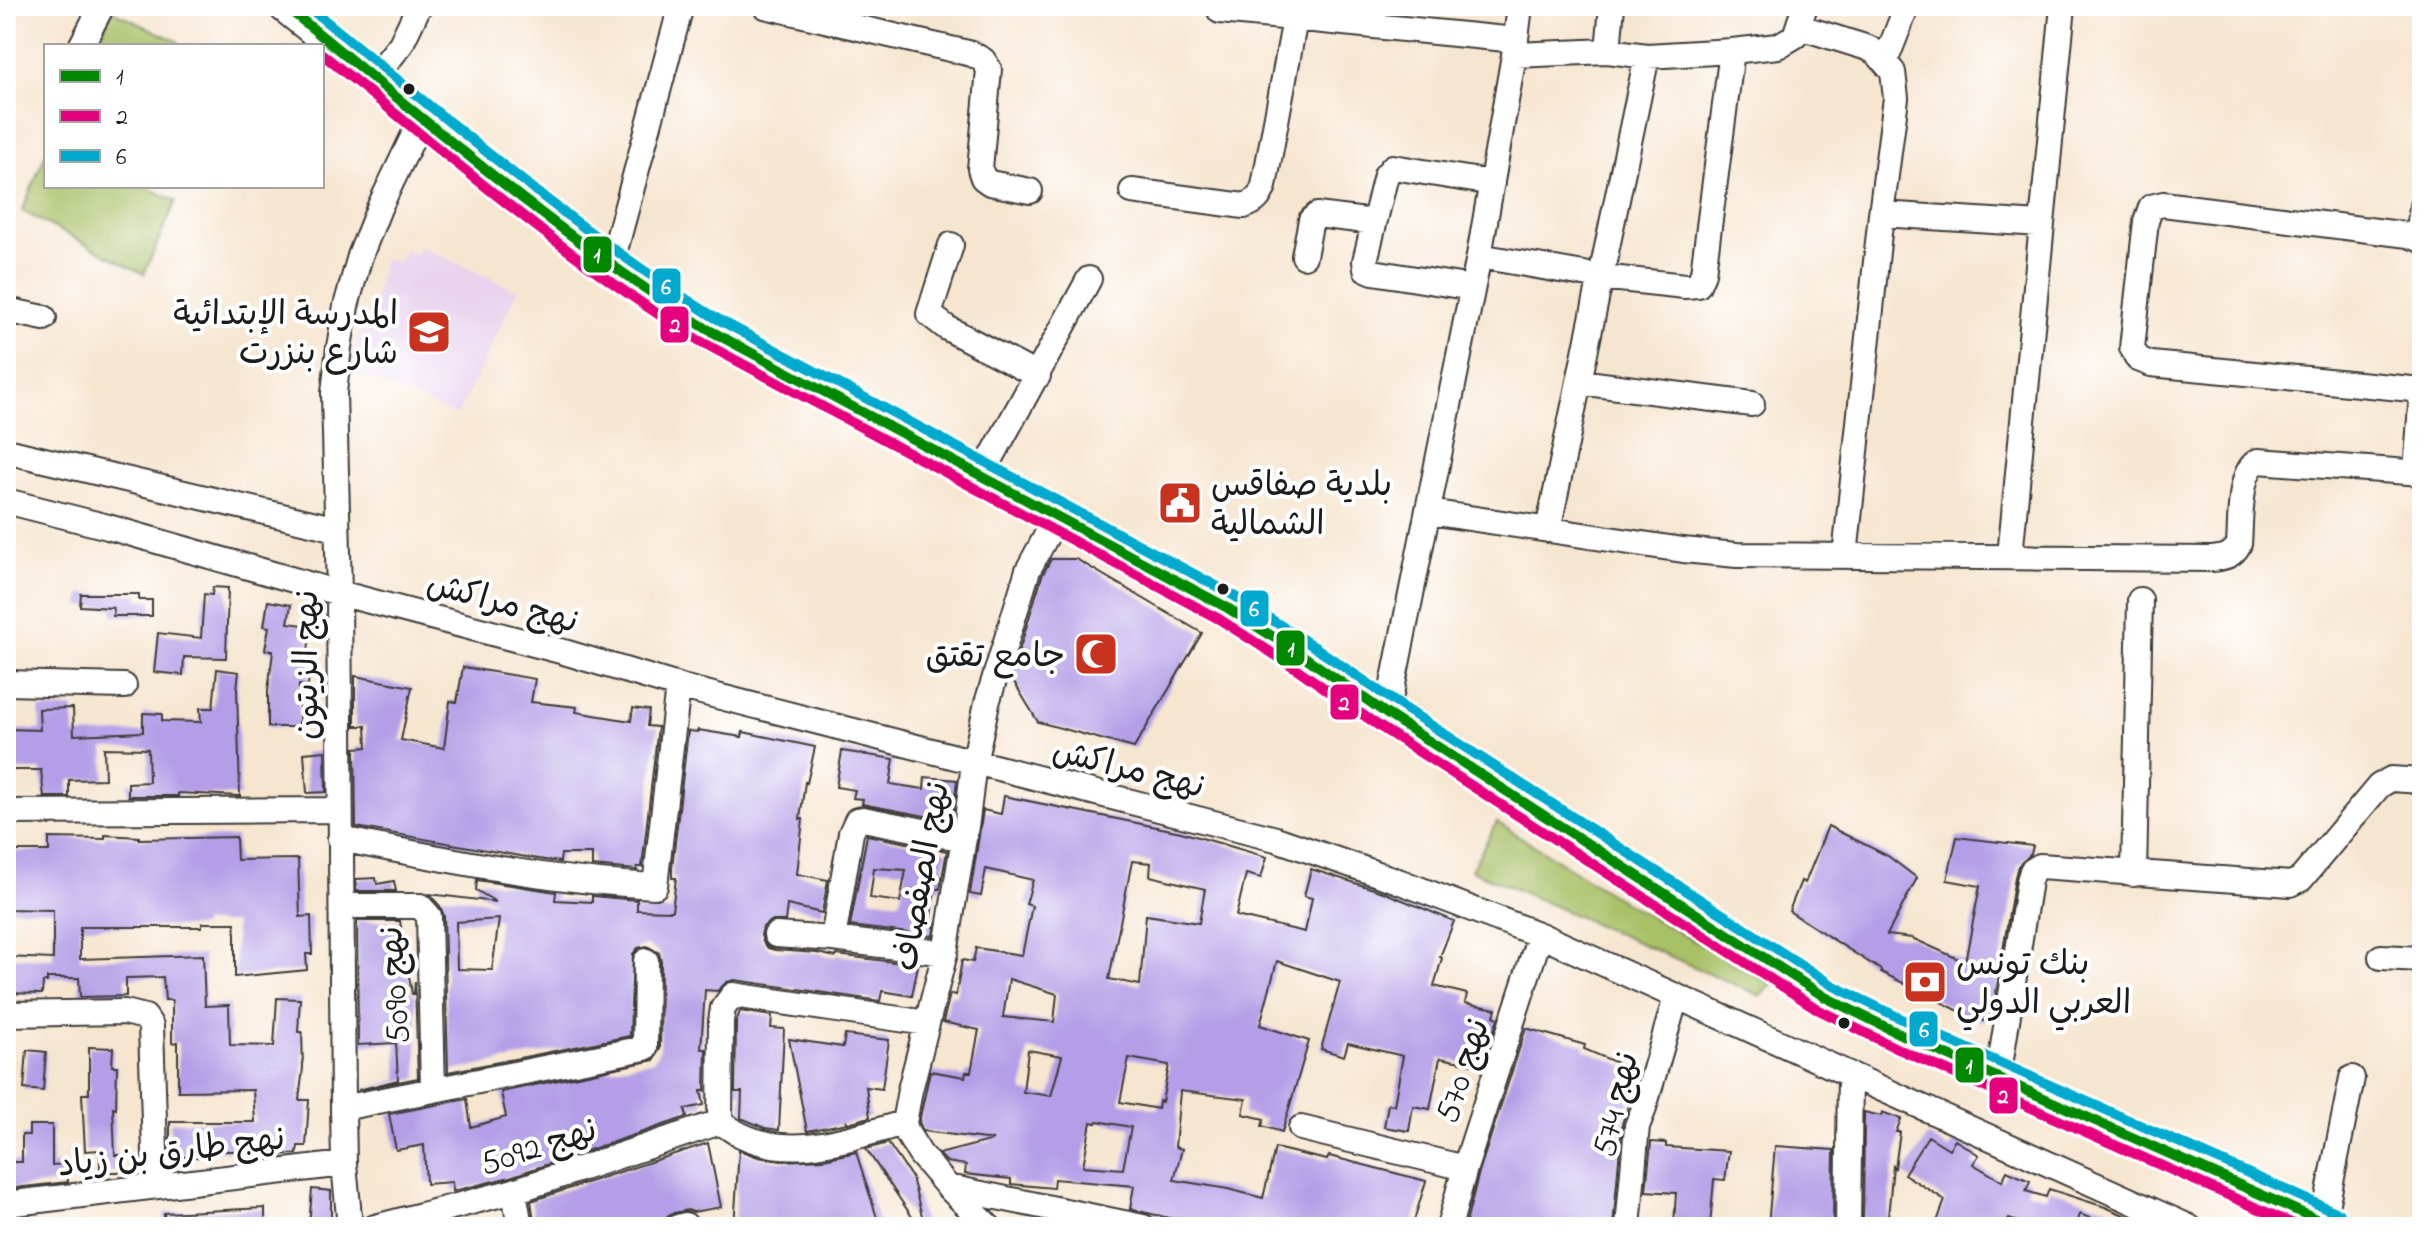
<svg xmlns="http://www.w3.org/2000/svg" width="2428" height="1233" font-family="'Indie Flower','Playpen Sans Arabic',sans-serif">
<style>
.built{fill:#e8d2ee}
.green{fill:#a8c066;stroke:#626e41;stroke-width:2}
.building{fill:#b39ee7;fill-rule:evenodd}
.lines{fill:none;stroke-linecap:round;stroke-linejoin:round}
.minor-casing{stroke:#3d3a37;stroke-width:28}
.major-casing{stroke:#3d3a37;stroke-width:36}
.minor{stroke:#fff;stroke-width:24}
.major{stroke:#fff;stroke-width:32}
.bus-1-casing{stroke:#fff;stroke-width:16}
.bus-2-casing{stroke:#fff;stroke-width:16}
.bus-3-casing{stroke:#fff;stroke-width:16}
.bus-1{stroke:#080;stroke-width:10}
.bus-2{stroke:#e5007d;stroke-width:10}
.bus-3{stroke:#00a9ce;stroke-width:10}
.bus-dot{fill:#1c1c1c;stroke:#fff;stroke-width:3}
.labels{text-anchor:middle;stroke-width:8;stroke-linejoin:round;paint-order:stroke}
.poi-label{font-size:34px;fill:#1c1c1c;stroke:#fff;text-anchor:end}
.street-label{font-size:34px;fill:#1c1c1c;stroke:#fff}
.line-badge{stroke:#fff;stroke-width:3}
.badge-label{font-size:22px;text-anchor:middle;font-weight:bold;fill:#fff}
</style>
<rect width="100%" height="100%" fill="#fff"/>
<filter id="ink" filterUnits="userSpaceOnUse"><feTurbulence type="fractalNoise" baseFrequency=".0125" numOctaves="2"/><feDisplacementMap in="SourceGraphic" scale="16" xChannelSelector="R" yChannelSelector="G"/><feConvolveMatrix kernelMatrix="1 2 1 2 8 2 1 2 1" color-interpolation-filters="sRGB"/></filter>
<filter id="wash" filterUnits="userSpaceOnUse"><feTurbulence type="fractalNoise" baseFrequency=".006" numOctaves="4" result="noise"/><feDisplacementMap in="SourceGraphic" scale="32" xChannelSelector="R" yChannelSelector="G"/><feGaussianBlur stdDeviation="1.8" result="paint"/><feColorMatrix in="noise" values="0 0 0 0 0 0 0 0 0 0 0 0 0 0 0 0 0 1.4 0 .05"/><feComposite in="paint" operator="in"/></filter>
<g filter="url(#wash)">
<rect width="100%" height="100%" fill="#f6e5cf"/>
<path class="built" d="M421 247 518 291 457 416 346 368 375 297 384 258 398 263 404 249 414 255Z"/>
<path class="green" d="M112 11 179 42 177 46H96Z
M46 153V186H144L176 201 144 274 22 211Z
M1497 822 1622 901 1772 984 1761 996 1471 870Z"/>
<g id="blocks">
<path class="building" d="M1051 559H1076L1202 633 1134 748 1038 722 1011 677 1042 576Z
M213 587 228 588 226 658 184 657 183 675 154 672 158 633 201 638 204 594 212 595Z
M81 594H139V600H152V616H113V608L80 606Z
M268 601 291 605 288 623 311 626 307 659H310L308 686 299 685V727H268V691L273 651 265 650 269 627 264 626Z
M463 667 535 679 531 702 577 707 576 712 631 721 633 708 649 710 647 726 658 727 642 867H637V870L592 866V854H561L560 862 538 859 356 827 355 748 367 747 366 726H355V676L412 687 401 740 444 748 450 701 457 702Z
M217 669 239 672 237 688 240 796 178 793V796H128V783L149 782 148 749 104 748 105 779 69 780V797H44L41 770H6V729L40 730 39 709 73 708 74 735 143 732V713L162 714V721L201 722 200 708H213Z
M698 730 742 737 743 732 815 747 807 783 805 782 800 819H803L797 874 828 880 822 913 787 905 785 921H770L763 927 761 935 763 942 768 948 775 950 817 953 836 957 837 955 918 965 912 996 882 991 880 1001 735 980 727 982 717 991 705 990 701 1049H706L705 1091H701L704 1105 685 1109 687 1117 510 1177 458 1190 453 1191 452 1182 426 1184 424 1145 396 1150 389 1114 467 1099 471 1127 506 1117 501 1092 654 1060 660 1048 661 961 659 953 647 946 638 948 633 954 630 1036 448 1072 444 916 440 906 429 894 496 902 476 890 477 880 556 892 555 900 592 902V896L637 900V910L672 911 676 878H672V868L688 731 698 732ZM499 919 492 970 457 969 456 922Z
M325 751 326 792 307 793 304 753Z
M842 751 894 759 890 784 924 789 925 777 957 780 952 821 862 804 863 799 853 798 855 790 836 787Z
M1004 796 1181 832 1267 857 1261 878 1246 874 1236 916 1305 932 1312 898 1304 896 1311 869 1383 892 1454 921 1440 957 1442 958 1434 986 1467 994 1465 1003 1496 1009 1494 1016 1498 1018 1482 1066 1440 1058 1430 1109 1413 1106 1409 1131 1384 1127 1388 1104 1394 1105 1403 1056 1348 1043 1344 1056 1321 1049 1340 982 1277 961 1260 1025 1309 1041 1282 1132 1262 1126 1264 1119 1243 1114 1246 1099 1180 1091 1175 1147 1182 1149 1174 1180 1228 1189 1263 1198 1275 1148 1327 1160 1329 1156 1426 1181 1412 1227H1223L1196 1221 1195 1224 1130 1209 1134 1186 1054 1179 1053 1188 1011 1184V1179L965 1174 966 1165 947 1162 939 1154 993 1140 923 1131 919 1122 930 1071 965 1077 966 1072H971L979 1030 943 1022 950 994 956 995 962 960 973 962 976 948 1022 955 1032 906 1026 904 1033 880 986 869 981 896 970 894 983 810 1001 814ZM1132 861 1151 863 1150 876 1205 889 1199 923 1146 915 1140 985 1109 979ZM1009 979 1057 994 1054 1022 1003 1017ZM1028 1050 1062 1056 1051 1096 1023 1092ZM1129 1058 1169 1065 1162 1102 1159 1101 1158 1109 1120 1102ZM1097 1121 1131 1127 1123 1169 1083 1166 1091 1122 1096 1123Z
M1828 826 1888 856 1917 878 1887 935 1912 938 1965 962 1980 886 1947 880 1957 837 2033 846 2031 854 2018 866 2015 877 1992 1018 1985 1021 1977 1020 1881 972V970L1789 911 1801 881 1805 883Z
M105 835 139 837V839L236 837 237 860 298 859 300 917 311 916 312 954H306L307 970 235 977V923H202V927H80V959L203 955 205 1006 229 1005 230 1045 274 1046 277 998 300 999 298 1032H302L303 1068 299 1100H309L306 1146H298L297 1154 267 1155V1158L241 1161V1151H199V1157H170V1122H255L253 1090 178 1091V1042L172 1043V1000H165L163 977 126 978V996L80 997 79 978H47V982H43L42 994 6 993V957L53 959V910L6 909V851H49V838L105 839Z
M867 835 947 851 940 889H935L930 921 935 922 933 936 850 926ZM874 868 906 870 900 902 870 898Z
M376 878 377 884 394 881 396 891H356V879Z
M357 921H400L412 994H414L415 981 418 1078 358 1090 398 1080 396 1043 358 1045Z
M740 1011 772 1016 771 1028 784 1029 779 1130 765 1128 741 1118 742 1092H735L736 1022Z
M1526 1028 1585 1045 1584 1049 1629 1068 1623 1082 1635 1084 1622 1124 1613 1227H1465L1479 1172Z
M845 1035 889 1040 882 1089 866 1087 870 1117 848 1123 846 1120 847 1123 807 1131 789 1039 843 1047Z
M89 1047 113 1048 112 1066H117L116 1108 113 1107 115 1155H120V1172H100V1150L85 1151 82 1094H89Z
M27 1050 46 1052 43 1091 24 1089Z
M1864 1112 1881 1116 1882 1112 1901 1119 1896 1132H1900L1895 1168 1893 1166 1887 1227H1863Z
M29 1125H52V1165L67 1164 68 1182 6 1189V1162H22V1135H29Z
M1928 1136 1949 1149 1955 1140 1979 1155 1973 1164 2002 1181 2007 1171 2030 1181 2026 1191 2046 1197 2049 1189 2105 1207 2152 1227H2112L2080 1214 2076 1227H2032L2009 1219 2004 1227H1935L1945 1200 1904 1174Z
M1651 1142 1666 1143V1147L1729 1151 1725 1180 1714 1179 1710 1226 1674 1224 1676 1193 1646 1191Z
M708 1143 721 1207 693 1212 688 1210 674 1213 667 1217 663 1225 656 1227H535L531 1201Z
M888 1143 912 1178 925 1227H919L866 1149Z
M1775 1146 1834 1150 1833 1227H1768Z
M739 1150 758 1157 781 1161 824 1159 856 1152 880 1227H734Z
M312 1189 331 1191V1227H309Z
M265 1208V1227H164V1213Z"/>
</g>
</g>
<g filter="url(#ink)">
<use href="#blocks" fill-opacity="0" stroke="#3d3a37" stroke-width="2"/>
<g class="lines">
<g class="minor-casing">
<path id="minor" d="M765 6 972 54 983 60 989 69 980 169 983 178 990 183 1030 191
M1220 11 1516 40
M1800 27 1868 48 1877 53 1893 72 1896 98 1881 214 1845 556
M81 46 102 6
M1608 51 1612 6
M1514 55 1608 51 1647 56 1732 51 1778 46 1795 36 1805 6
M1885 62 1907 6
M374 78 401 44 419 6
M1132 191 1244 206C1256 202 1260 197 1264 186L1295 19
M1881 214 2041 224
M2418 237 2422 206
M2422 240 2408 235 2163 204 2151 207 2146 221 2132 348 2138 359 2151 364 2422 390
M951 245 929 314 947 328 1038 376
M1304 256 1311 220 1317 215 1374 222
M1479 256 1601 277 1685 286 1698 285 1703 273 1732 51
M611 265 681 6
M1472 288 1373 272 1366 269 1365 261 1386 175 1393 167 1492 183
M6 310 44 318
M1579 382 1752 404
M6 451 337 529
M2416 472 2422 392
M982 475 1089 279
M6 501 108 527 339 593 564 652 678 686 1276 839 1398 881 1540 935 2189 1227
M1429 512 1683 550 1737 555 2213 559C2225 557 2233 556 2239 544 2241 522 2238 471 2258 461L2422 473
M1548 530 1647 56
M2010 556 2063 6
M6 683 124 686
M1387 714 1479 256 1514 55 1520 6
M6 812 339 810
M340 839C444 859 548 881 655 886L678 686
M2134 874 2140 600
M342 906H420L429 916 433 1090
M776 935 833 939 945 953
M833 939 851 833 857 820 863 819 964 839
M2381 957 2422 959
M6 1014 125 1012 145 1017 151 1026 156 1184
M1998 1078 2029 881 2032 871 2040 866 2291 884 2301 879 2379 786 2391 779 2422 781
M343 1108 645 1048 646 961
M720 1122 721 1021 723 1008 733 995 927 1023
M720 1122C727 1126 734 1132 741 1135 794 1161 851 1137 904 1123
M1301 1128 1465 1168
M948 1187 1143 1227
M514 1191 520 1227
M6 1204 344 1164
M2323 1222 2352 1078
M350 1227 344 1164 343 1108 339 593 334 393 339 347 346 306 360 256 379 208 422 118
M375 1227 514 1191 720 1122
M678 1227 685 1225
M989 1227 948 1187 920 1154 907 1133 904 1123 910 1090 945 953 967 820 974 763 987 703 1028 570 1057 516
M1449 1227 1465 1168 1540 935
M1628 1227 1637 1126 1643 1111 1676 997
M1848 1227 1850 1075"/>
</g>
<g class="major-casing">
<path id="major" d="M285 6 515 192 611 265 656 297 707 329 1226 607 1305 657 1387 714 1825 997 1902 1035 2334 1227"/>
</g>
<use href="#minor" class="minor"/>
<use href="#major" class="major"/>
<g class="bus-1-casing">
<path id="bus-1" d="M285 6C422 117 557 235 707 329L1226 607 1305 657 1387 714 1825 997 1902 1035 2334 1227"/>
</g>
<g class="bus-2-casing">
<path id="bus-2" d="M322 54C445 153 566 258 700 341L1219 619 1297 669 1379 726 1819 1010 1896 1048 2300 1227"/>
</g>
<g class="bus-3-casing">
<path id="bus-3" d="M307 6C440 113 569 226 714 317L1233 595 1313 646 1395 702 1832 985 1908 1022 2340 1214"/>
</g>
<use href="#bus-1" class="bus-1"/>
<use href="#bus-2" class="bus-2"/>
<use href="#bus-3" class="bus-3"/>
</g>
</g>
<defs>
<g id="school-square" transform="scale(2.3)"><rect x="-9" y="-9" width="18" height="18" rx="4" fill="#c8321e" stroke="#fff"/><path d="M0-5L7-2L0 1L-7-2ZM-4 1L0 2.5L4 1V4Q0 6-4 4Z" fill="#fff"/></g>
<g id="civic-square" transform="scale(2.3)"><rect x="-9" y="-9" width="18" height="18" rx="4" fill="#c8321e" stroke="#fff"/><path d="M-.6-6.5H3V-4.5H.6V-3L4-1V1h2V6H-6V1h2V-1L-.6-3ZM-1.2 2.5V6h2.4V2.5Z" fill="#fff"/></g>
<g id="mosque-square" transform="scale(2.3)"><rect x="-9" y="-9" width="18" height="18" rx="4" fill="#c8321e" stroke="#fff"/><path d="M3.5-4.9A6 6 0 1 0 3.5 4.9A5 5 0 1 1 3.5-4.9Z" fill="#fff"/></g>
<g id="bank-square" transform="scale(2.3)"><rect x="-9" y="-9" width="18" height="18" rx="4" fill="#c8321e" stroke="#fff"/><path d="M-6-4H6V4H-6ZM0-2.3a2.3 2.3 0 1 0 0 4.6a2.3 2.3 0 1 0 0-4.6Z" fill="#fff"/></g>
</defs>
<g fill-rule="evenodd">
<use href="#school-square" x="429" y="332"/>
<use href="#civic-square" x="1180" y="503"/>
<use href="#mosque-square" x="1096" y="654"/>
<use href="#bank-square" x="1925" y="982"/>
</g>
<g class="bus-dot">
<circle cx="409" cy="89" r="7"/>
<circle cx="1223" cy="589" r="7"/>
<circle cx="1844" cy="1023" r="7"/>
</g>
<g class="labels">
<g class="poi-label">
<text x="398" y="324">المدرسة الإبتدائية<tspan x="398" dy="39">شارع بنزرت</tspan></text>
<text x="1211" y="495" text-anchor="start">بلدية صفاقس<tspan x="1211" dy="39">الشمالية</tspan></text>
<text x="1065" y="666">جامع تقتق</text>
<text x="1956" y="974" text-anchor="start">بنك تونس<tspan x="1956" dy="39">العربي الدولي</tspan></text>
</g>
<g class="street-label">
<text transform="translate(503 601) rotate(15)" y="12">نهج مراكش</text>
<text transform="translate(305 665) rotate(-90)" y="12">نهج الزيتون</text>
<text transform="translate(1129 767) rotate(14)" y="12">نهج مراكش</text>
<text transform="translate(920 876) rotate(-80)" y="12">نهج الصفصاف</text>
<text transform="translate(393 985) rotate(-94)" y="12">نهج 5090</text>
<text transform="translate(1461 1070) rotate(-72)" y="12">نهج 570</text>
<text transform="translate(1614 1104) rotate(-77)" y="12">نهج 574</text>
<text transform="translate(538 1145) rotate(-18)" y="12">نهج 5092</text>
<text transform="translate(171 1150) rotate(-7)" y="12">نهج طارق بن زياد</text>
</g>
</g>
<g class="line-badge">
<rect x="582" y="235" width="31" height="39" rx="8" fill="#080"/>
<rect x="651" y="267" width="31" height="38" rx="8" fill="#00a9ce"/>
<rect x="659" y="305" width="31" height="39" rx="8" fill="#e5007d"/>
<rect x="1239" y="589" width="31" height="39" rx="8" fill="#00a9ce"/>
<rect x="1275" y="629" width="31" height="38" rx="8" fill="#080"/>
<rect x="1329" y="683" width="31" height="38" rx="8" fill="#e5007d"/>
<rect x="1908" y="1010" width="31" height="38" rx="8" fill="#00a9ce"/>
<rect x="1954" y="1046" width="31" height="38" rx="8" fill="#080"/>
<rect x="1988" y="1076" width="31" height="39" rx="8" fill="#e5007d"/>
</g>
<g class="badge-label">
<text x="597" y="262">1</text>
<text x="666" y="294">6</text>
<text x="675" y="332">2</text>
<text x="1254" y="616">6</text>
<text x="1291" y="656">1</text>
<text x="1344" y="710">2</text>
<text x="1924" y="1037">6</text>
<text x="1969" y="1073">1</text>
<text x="2003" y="1103">2</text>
</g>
<rect width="2428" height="1233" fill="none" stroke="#fff" stroke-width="32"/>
<rect x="44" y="44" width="280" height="144" fill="#ffffff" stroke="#a4a4a4" stroke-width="2"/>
<rect x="60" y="70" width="40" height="12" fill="#008800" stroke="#a4a4a4" stroke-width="2"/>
<text x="116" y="84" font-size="24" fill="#1c1c1c">1</text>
<rect x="60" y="110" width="40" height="12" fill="#e5007d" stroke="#a4a4a4" stroke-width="2"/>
<text x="116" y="124" font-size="24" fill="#1c1c1c">2</text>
<rect x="60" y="150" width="40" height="12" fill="#00a9ce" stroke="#a4a4a4" stroke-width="2"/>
<text x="116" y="164" font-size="24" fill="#1c1c1c">6</text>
</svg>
